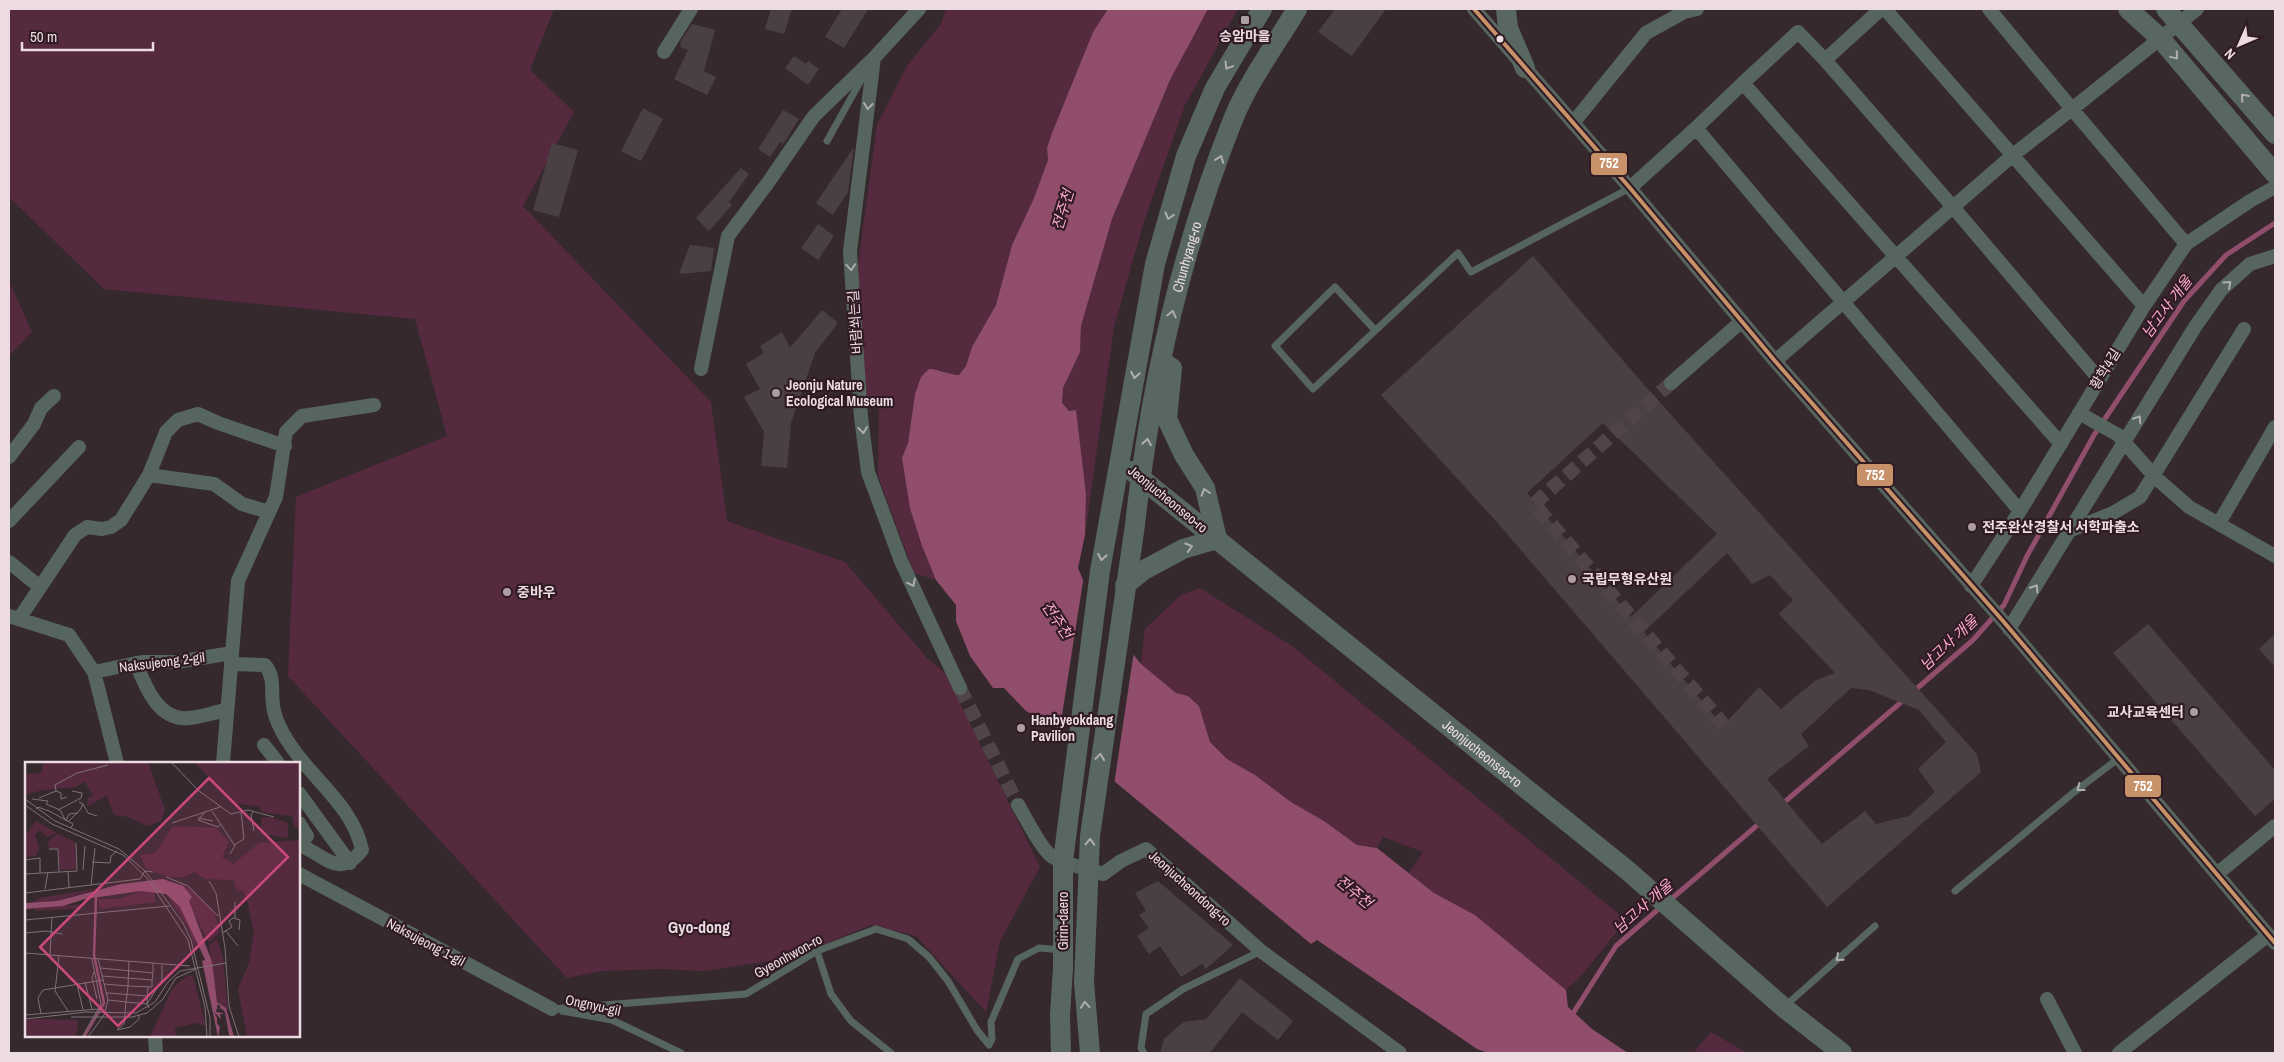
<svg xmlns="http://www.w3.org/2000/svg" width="2284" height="1062" font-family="'Archivo Narrow','Noto Sans KR',sans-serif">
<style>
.green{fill:#562a3e}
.water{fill:#904e6c}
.pier{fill:#35292e}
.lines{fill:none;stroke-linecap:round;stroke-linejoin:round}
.stream{stroke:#904e6c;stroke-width:5}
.building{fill:#4a4044;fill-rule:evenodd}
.street-tunnel{stroke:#504449;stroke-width:14;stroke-dasharray:14 7;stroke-linecap:butt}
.lane{stroke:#56665f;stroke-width:7}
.street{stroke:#56665f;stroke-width:14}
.secondary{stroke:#586861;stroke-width:20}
.bus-1-casing{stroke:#301a23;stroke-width:8}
.bus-1{stroke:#c7916a;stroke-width:4}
.oneway{stroke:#b1aeae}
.oneway2{stroke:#b0adae}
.poi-dot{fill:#ac9da3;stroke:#301a23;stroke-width:2}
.bus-dot{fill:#ecdce2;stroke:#301a23;stroke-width:2}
.labels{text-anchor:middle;stroke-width:4.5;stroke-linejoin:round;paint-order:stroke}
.poi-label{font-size:14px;font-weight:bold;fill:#ecdce2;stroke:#301a23;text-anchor:start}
.street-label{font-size:14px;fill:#ecdce2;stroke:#301a23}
.water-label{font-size:15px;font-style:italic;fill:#fdabce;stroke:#301a23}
.quarter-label{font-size:16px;font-weight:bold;fill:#ecdce2;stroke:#301a23}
.inset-river{fill:none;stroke:#904e6c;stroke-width:2.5}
.inset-road{fill:none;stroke:#7e7176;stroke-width:1}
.view{fill:#cc497d;fill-opacity:0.15;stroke:#cc497d;stroke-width:2.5}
.inset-edge{fill:none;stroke:#ecdce2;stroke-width:2.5}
.line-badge{stroke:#301a23;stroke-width:2}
.badge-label{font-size:14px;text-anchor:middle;font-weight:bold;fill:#fff}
</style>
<rect width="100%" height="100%" fill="#35292e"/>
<path class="green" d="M9 9H554L530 70 574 112 523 206 711 402 727 521 845 562 927 658 945 673 1040 867 1000 941 986 1012 916 936 871 925 790 958 704 971 661 969 602 971 567 978 288 676 296 497 447 436 415 319 104 289 9 197Z
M946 9H1108L1093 32 1052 133 1047 148 1048 160 1034 198 1012 245 996 305 972 347 966 366 959 375H949L940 369 915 394 908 443 902 458 922 546 936 580 914 573 878 476 879 407H867L858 266 877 125 907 66 941 24Z
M1208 9 1219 11 1221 9H1238L1185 105 1144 221 1114 327 1085 535 1086 494 1076 410 1069 411 1062 403 1063 388 1080 352 1081 326 1112 219 1170 80Z
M9 281 32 332 9 356Z
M1200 588 1292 646 1626 920 1583 974 1566 990 1475 915 1434 893 1409 873 1423 852 1383 837 1377 848 1357 845 1324 821 1291 802 1255 775 1227 759 1210 742 1199 706 1188 696 1176 693 1141 664 1145 629 1181 595Z
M1711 1032 1747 1053H1696L1694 1052Z"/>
<path class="water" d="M1108 9H1208L1170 80 1112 219 1081 326 1080 352 1063 388 1062 403 1069 411 1076 410 1086 494 1085 535 1078 568 1094 606 1141 664 1176 693 1188 696 1199 706 1210 742 1227 759 1255 775 1291 802 1324 821 1357 845 1377 848 1434 893 1475 915 1566 990 1568 1007 1592 1029 1628 1053H1488L1477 1049 1317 940 1311 944 1108 776 1054 725 1026 711 1004 688H993L970 656 956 621V605L936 580 922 546 910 508 902 458 908 443 915 394 921 377 929 369C940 369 948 375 959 375L966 366 972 347 996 305 1012 245 1034 198 1048 160 1047 148 1052 133 1093 32Z"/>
<path class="pier" d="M1084 575 1096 604 1134 651 1114 785 1059 734Z"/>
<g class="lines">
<path class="stream" d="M1914 691 1973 640 2004 605 2027 556 2094 435 2184 301 2226 255 2275 223
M1781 805 1906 698
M1669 901 1761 822
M1570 1018 1616 946 1662 906"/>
</g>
<path class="building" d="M771 9H792L784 34 765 29Z
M842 9H868L844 48 825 37Z
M1335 9H1386L1352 56 1318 32Z
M692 24 715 30 704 71 716 77 707 95 674 79 688 50 680 47 681 41Z
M794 56 806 64 808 61 819 69 808 85 785 68Z
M643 108 663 119 641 161 621 151Z
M783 110 799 119 783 144 780 142 770 157 758 149Z
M552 143 578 150 559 217 533 210Z
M854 147 848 192 833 215 816 203Z
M741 168 749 174 729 202 732 205 709 231 696 218Z
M818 224 834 236 818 260 801 248Z
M690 245 714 248 711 271 679 274Z
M1533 256 1645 386 1977 754 1981 772 1827 907 1496 521 1381 395ZM1603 423 1717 534 1631 617 1527 493ZM1727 553 1752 584 1770 575 1793 600 1779 614 1835 673 1816 680 1781 709 1759 687 1723 726 1644 632ZM1851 688 1869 690 1919 710 1946 742 1918 769 1935 792 1909 816 1876 824 1865 811 1822 844 1767 779 1809 746 1801 734Z
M822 310 838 323 815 353 791 423 787 468 761 466 764 432 744 397 760 389 746 364 764 353 760 346 782 332 790 348Z
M2148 624 2275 770V799L2255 816 2113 653Z
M2275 634V667L2259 649Z
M1158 881 1233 945 1206 969 1202 964 1181 977 1160 946 1149 954 1137 936 1149 928 1139 915 1146 911 1135 893Z
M1240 978 1293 1021 1278 1040 1242 1012 1210 1053H1160L1164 1039 1176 1028 1184 1022 1206 1019Z"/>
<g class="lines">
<path class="street-tunnel" d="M1671 383 1534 504 1724 725
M960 688 1018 805"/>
<path class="lane" d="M827 141 865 73
M1375 330 1335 287 1275 346 1313 389 1458 253 1471 272 1630 188
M1955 891 2073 793 2119 758
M817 951 831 994 851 1021 891 1053
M1784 1007 1875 926
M552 1009 746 994 817 951 876 929 908 939 929 957 948 981 977 1030 989 1045 992 1039 991 1022 1018 959 1039 948 1063 950
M562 1011 612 1020 681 1053
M1144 1053 1141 1048 1146 1014 1183 989 1261 951"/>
<path class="street" d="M1474 9 1630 188 1775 361 2003 621 2275 943
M1885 9 2144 306
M1989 9 2072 109 2013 155 1953 207 2099 379
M664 52 691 9
M874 58 850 251 861 417 868 472 901 561 960 688
M1825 60 1881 9
M1743 83 1798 32 1825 60 1953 207 1775 361
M1573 123 1646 33 1684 12 1697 9
M1696 128 1743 83 2061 444
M1630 188 1696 128 2020 511
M2186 244 2072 109 2197 9
M701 369 728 236 767 184 814 116 874 58 919 9
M1671 383 1742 321
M2079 413 2118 435 2155 477 2189 507 2275 556
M9 457 34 424 41 408 54 396
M149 475 214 484 242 504 269 512
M9 521 79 447
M2219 523 2275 427
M2071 530 2113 513 2140 497 2244 329
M9 562 40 587
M1971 586 2020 511 2144 306 2186 244 2250 201 2275 187
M9 616 69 635 94 672 117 763
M19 619 75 535 87 527 102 529 111 527 121 520 149 475 166 432 178 420 198 414 218 423 285 446
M2009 629 2195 327 2221 290 2250 264 2275 256
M136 663C145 686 158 721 189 718 202 717 215 712 227 710
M231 664 265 665C275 677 271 690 273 705 274 716 281 731 287 740 310 778 353 805 362 850 338 880 326 855 299 845
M94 672 142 662H177L232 653
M264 745 278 763
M223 763 238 581 276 497 286 432 302 416 374 405
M299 793 350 863
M1018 805C1026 818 1039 845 1049 854 1059 864 1089 868 1103 874L1121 861 1146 849 1261 951 1400 1053
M299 823 307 836 300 845
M299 874 552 1009
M2217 874 2275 826
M2047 999 2075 1053
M155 1036 156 1053
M2119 1053 2268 935"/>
<g class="secondary">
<path d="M1506 9 1508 28 1525 68"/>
<path d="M2128 9 2160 38 2275 174"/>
<path d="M2166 9 2275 134"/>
<path d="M1166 364 1172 368 1167 419 1184 455 1205 488 1217 539"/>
<path id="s1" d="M1132 471 1627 870 1783 1007 1842 1053"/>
<path d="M1125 585 1144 570 1183 549 1217 539"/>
<path d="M1061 1053 1060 1015 1063 968V861L1100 571 1155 264 1186 156 1215 88 1262 9"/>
<path id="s2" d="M1090 1053 1084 982 1090 836 1135 525C1150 386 1182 247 1234 117 1250 79 1276 44 1297 9"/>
</g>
<g class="bus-1-casing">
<path id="bus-1" d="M1474 9 1630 188 1775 361 2003 621 2275 943"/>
</g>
<use href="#bus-1" class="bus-1"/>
</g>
<defs><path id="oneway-chevron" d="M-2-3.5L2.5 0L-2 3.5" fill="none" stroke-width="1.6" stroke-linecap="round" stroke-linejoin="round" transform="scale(1.25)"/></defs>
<g class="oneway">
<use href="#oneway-chevron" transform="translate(2175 56) rotate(50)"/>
<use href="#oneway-chevron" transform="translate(1228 66) rotate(121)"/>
<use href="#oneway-chevron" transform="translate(2244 97) rotate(-131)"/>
<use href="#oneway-chevron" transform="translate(1220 159) rotate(-70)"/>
<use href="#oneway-chevron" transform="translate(1169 216) rotate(106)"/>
<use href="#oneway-chevron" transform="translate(1172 314) rotate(-77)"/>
<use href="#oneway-chevron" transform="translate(1135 375) rotate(100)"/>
<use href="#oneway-chevron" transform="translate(1147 442) rotate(-80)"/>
<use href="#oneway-chevron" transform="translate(1205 492) rotate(-108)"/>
<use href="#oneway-chevron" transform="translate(1189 547) rotate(-17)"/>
<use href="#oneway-chevron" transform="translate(1102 557) rotate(100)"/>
<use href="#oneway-chevron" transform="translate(1100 757) rotate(-82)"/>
<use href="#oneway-chevron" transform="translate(1090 842) rotate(-88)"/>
<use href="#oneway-chevron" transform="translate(1085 1005) rotate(-94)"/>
</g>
<g class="oneway2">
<use href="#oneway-chevron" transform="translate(868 106) rotate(97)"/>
<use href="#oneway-chevron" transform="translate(851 267) rotate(86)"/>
<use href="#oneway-chevron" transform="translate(2228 284) rotate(-42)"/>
<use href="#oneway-chevron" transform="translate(2138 419) rotate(-58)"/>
<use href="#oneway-chevron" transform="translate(863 430) rotate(83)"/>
<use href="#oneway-chevron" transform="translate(912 583) rotate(64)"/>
<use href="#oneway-chevron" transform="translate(2035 588) rotate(-58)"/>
<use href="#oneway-chevron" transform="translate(2080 788) rotate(143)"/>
<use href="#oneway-chevron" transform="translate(1839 958) rotate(139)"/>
</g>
<g class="poi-dot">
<rect x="1240" y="15" width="10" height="10" rx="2.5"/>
<circle cx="776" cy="393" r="5"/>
<circle cx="1972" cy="527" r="5"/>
<circle cx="1572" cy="579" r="5"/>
<circle cx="507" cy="592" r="5"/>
<circle cx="2194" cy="712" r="5"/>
<circle cx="1021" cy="728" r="5"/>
</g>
<circle class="bus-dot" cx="1500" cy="39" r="4.5"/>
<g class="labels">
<g class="poi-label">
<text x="1245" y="41" text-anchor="middle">승암마을</text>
<text x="786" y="390">Jeonju Nature<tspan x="786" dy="16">Ecological Museum</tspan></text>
<text x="1982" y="532">전주완산경찰서 서학파출소</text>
<text x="1582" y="584">국립무형유산원</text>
<text x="517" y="597">중바우</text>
<text x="2184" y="717" text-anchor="end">교사교육센터</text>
<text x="1031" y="725">Hanbyeokdang<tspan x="1031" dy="16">Pavilion</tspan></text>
</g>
<g class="street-label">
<text dy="5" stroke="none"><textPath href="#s2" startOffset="805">Chunhyang-ro</textPath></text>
<text transform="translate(855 322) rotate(-94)" y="5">바람쐬는길</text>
<text transform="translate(2105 369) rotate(-59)" y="5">황학4길</text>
<text transform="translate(1168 499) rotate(39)" y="5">Jeonjucheonseo-ro</text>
<text transform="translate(162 662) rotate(-7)" y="5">Naksujeong 2-gil</text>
<text dy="5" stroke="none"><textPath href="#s1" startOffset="450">Jeonjucheonseo-ro</textPath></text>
<text transform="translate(1190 888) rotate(42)" y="5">Jeonjucheondong-ro</text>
<text transform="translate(1063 921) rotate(-90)" y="5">Girin-daero</text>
<text transform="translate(426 942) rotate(28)" y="5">Naksujeong 1-gil</text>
<text transform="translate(788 956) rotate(-29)" y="5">Gyeonhwon-ro</text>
<text transform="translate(593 1005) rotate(12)" y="5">Ongnyu-gil</text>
</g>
<g class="water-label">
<text transform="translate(1063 210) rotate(-73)" y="5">전주천</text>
<text transform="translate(2167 307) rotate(-53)" y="5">남고사 개울</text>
<text transform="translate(1057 620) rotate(56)" y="5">전주천</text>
<text transform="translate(1949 643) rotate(-43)" y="5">남고사 개울</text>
<text transform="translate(1354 892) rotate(39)" y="5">전주천</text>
<text transform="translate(1643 907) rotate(-41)" y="5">남고사 개울</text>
</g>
<g class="quarter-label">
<text x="699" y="933">Gyo-dong</text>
</g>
</g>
<g transform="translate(25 762)">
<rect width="275" height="275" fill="#35292e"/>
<path d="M19 0H123L140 48 136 59 122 64 103 55 89 53 82 34 62 44 63 36 68 33 59 19 51 25 17 28 1 33 0 12 16 11ZM169 0H275V66H270L267 54 236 50 235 45 209 41ZM245 55 263 61V76L236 72V56ZM11 59 32 71 22 75 15 68 10 73 14 86 11 94 0 95V73ZM148 64 191 66 204 80 197 95 208 102 234 81 275 78V275H222L213 227 224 201 229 170 222 138 218 129H212L209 118 180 117 170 110 158 115H143L121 107 115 93 130 91ZM33 72 50 80 51 107 35 108 33 86 25 87 22 80ZM153 120 168 129 189 150 195 171 184 180 166 146 164 138 167 136ZM76 126 32 139 9 141 14 136ZM116 129 129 130 130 140 74 147 73 137H94ZM143 135 155 145 170 175 172 189 162 163ZM59 142 52 147 10 149V146ZM192 177 198 196 203 248 192 240 186 207 184 183ZM163 213 168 214 181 264 171 261 149 266 153 275H125L147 227ZM9 257 52 258 53 264 50 275H0V258Z" fill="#562a3e"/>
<path d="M138 117 158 124 167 135 164 139 187 200 192 240 201 246 209 275 204 273 200 250 196 246 193 247 196 245 193 242 191 250 198 251V256V252H195L196 257 189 250 192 256V261L195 265 193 275 177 199 180 198 178 193 155 145 141 132 116 129 60 137 38 144 0 147V141L32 139 96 122Z" fill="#904e6c"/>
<path class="inset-river" d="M59 275 79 241 69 193 71 135"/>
<path class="inset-road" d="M146 0 174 29 206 52 223 48 249 55M31 29 30 23 52 11 83 3M31 29 36 31V37L42 35M14 36 31 29M0 37 30 59 94 87 120 109 158 161 166 178 185 256V275M7 37 23 39M23 39 21 42 35 48 41 59M58 42 63 51 72 54M0 43 27 62 98 93 122 116 163 178 180 245 182 275M11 47 13 45 24 49 48 62 46 66M33 48 56 36 57 31 47 29M187 49 210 84 205 92M229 49 226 53 229 69M180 50 173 58 193 65 196 62M173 56 188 59M41 59 44 52 53 51M43 60 55 48 58 42 54 40M147 61 195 45M209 83 219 77 216 50M24 87H33L34 110M0 98 15 96V111M67 100 85 101 86 94 92 89M58 108 60 84M43 109 44 125M0 112 52 109 51 81M141 115 163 124 193 154M184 119 191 131 200 186 204 244 214 275M66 123 70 86M20 127 23 110M0 131 115 117 120 109 128 110M210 156V140M0 158 144 144M200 168 213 184M0 171 21 169 37 172M197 171 207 165 204 159 208 156 215 158 214 168M0 191 165 204M25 193 27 155M34 194 30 229 43 249M104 199 103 224 127 225V218M75 206 128 211V201M69 210 67 216 72 237M77 214 127 218 128 211M60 220 67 247M52 222 58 248M79 222 103 224 101 240 122 242 123 225M82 231 123 234M83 238 101 240 99 262 92 268 105 265 114 257V253M124 246 122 242 137 218V203M16 252 13 236 18 228 78 218M0 253 74 247M46 255H107L122 251 138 237 151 216 171 207M0 257 61 250 111 251 130 240 143 220 155 209 201 201M57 275 76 242 67 197M63 275 79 253 83 238 73 197"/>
<path class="view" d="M184 16 263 95 93 264 15 185Z"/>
<rect width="275" height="275" class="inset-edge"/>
</g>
<g class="line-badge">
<rect x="1590" y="152" width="38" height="24" rx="5" fill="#c7916a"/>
<rect x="1856" y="463" width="38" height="24" rx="5" fill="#c7916a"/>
<rect x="2124" y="774" width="38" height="24" rx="5" fill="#c7916a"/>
</g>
<g class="badge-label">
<text x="1609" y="168">752</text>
<text x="1875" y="480">752</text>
<text x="2143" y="791">752</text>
</g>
<rect width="2284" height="1062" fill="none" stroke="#ecdce2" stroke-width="20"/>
<g transform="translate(2239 45) rotate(225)" stroke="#301a23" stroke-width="4" paint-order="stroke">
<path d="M0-4L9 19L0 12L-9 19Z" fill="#ecdce2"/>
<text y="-8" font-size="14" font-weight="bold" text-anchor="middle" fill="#ecdce2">N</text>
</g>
<path d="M22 42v8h131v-8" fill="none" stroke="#ecdce2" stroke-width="2.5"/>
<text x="30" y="42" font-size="15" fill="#ecdce2" stroke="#301a23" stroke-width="4" paint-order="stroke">50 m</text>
</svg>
